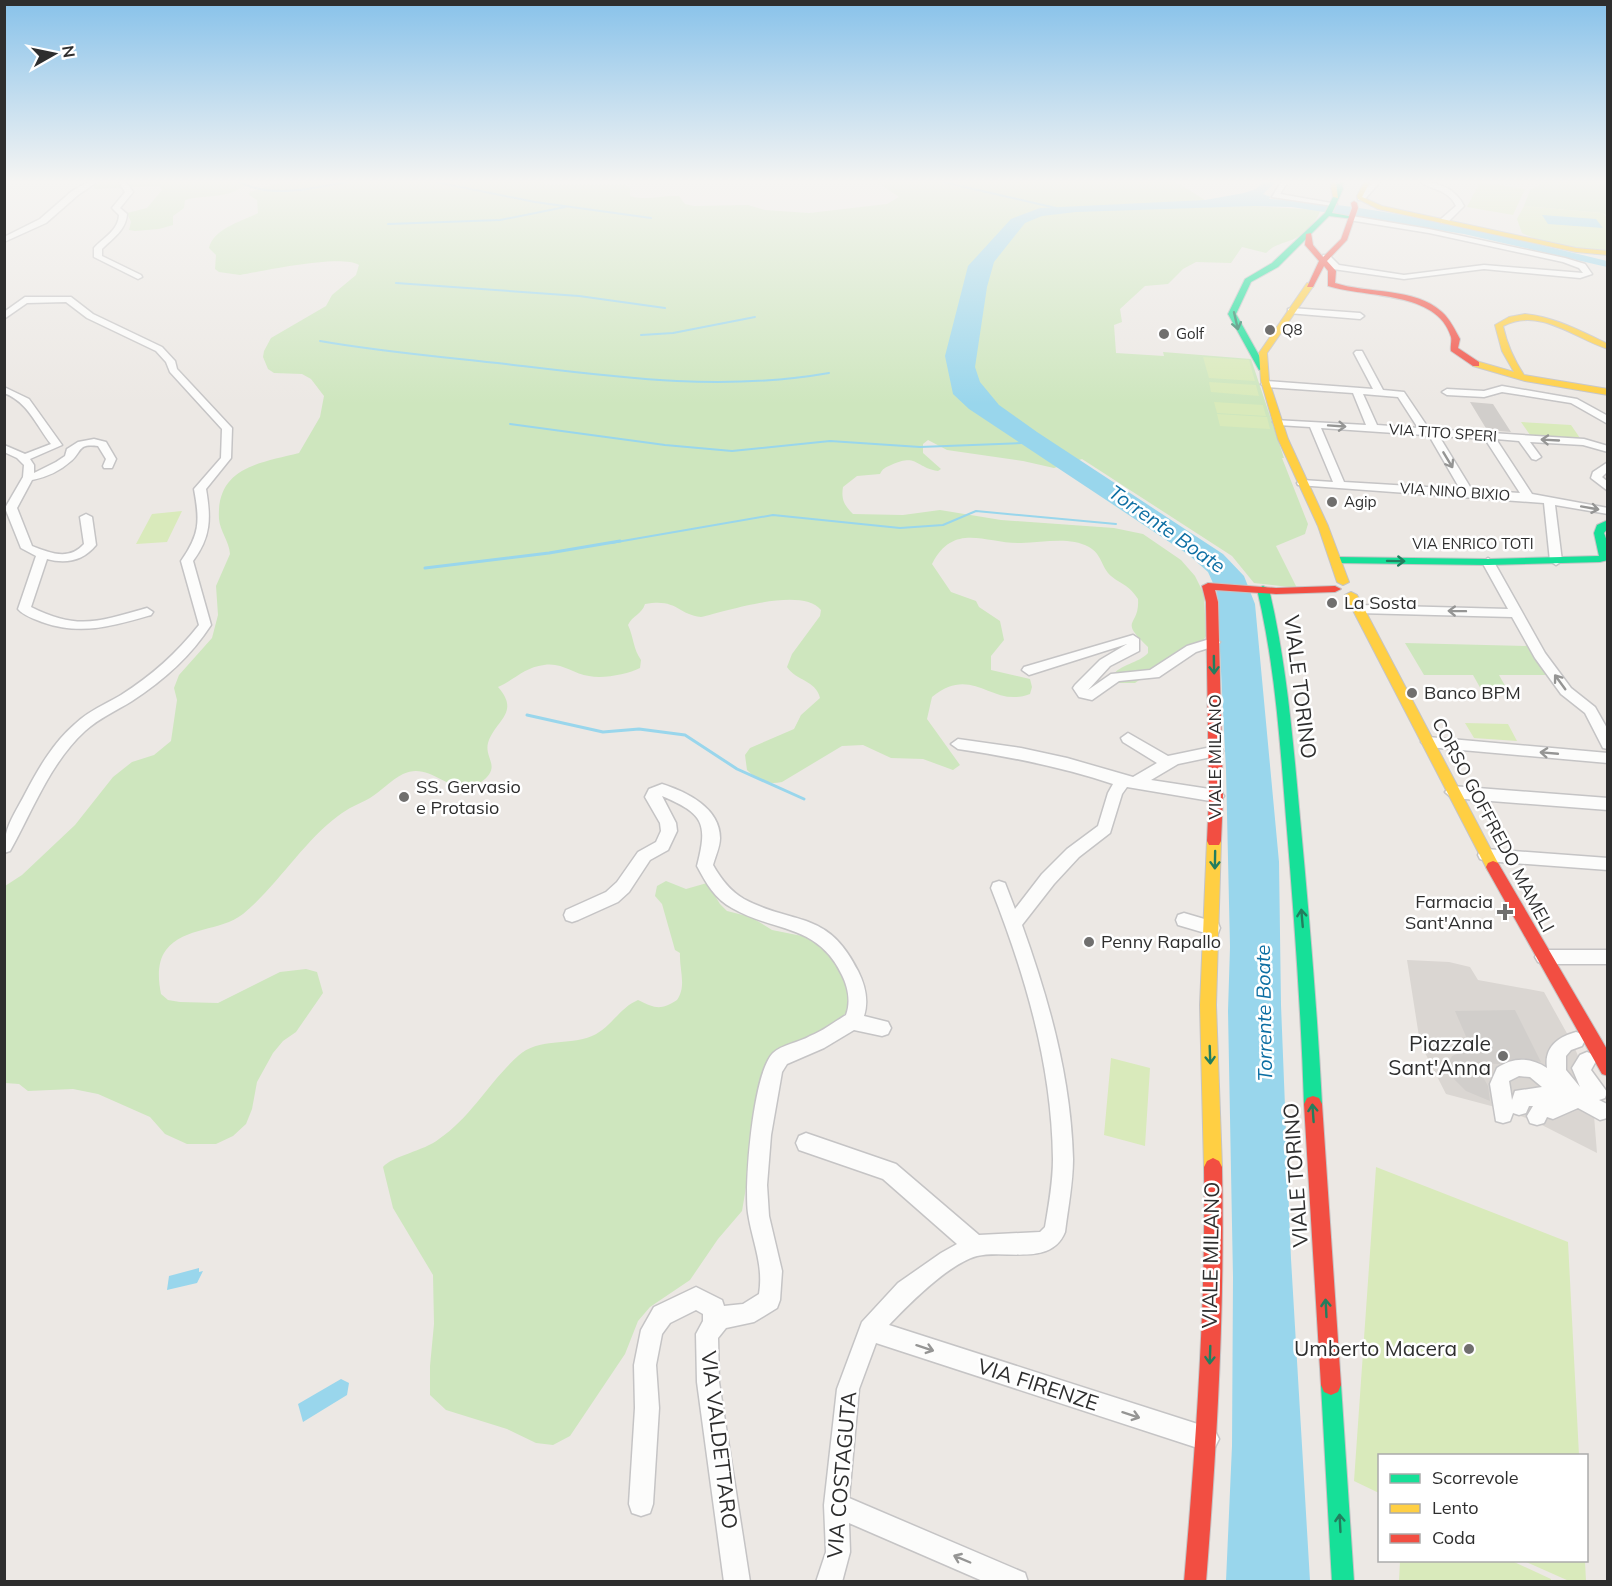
<svg xmlns="http://www.w3.org/2000/svg" width="1612" height="1586" font-family="Mulish,sans-serif">
<style>
.green{fill:#cee6be}
.pitch{fill:#d9eabb}
.plaza{fill:#dad6d2}
.water{fill:#99d6ec}
.lines{fill:none;stroke-linecap:round;stroke-linejoin:round}
.stream-far1{stroke:#99d6ec;stroke-width:2}
.stream{stroke:#99d6ec;stroke-width:3}
.building{fill:#d1cecb}
.street-casing{stroke:#c5c4c5;stroke-width:3}
.fast-casing{stroke:#c5c4c5;stroke-width:2}
.slow-casing{stroke:#c5c4c5;stroke-width:2}
.jam-casing{stroke:#c5c4c5;stroke-width:2}
.street{fill:#fcfcfb;fill-rule:evenodd}
.fast{fill:#16e098;fill-rule:evenodd}
.slow{fill:#ffcf43;fill-rule:evenodd}
.jam{fill:#f24e42;fill-rule:evenodd}
.oneway{stroke:#237e5e}
.oneway2{stroke:#959594}
.poi-dot{fill:#706f6e;stroke:#fff;stroke-width:2}
.labels{text-anchor:middle;stroke-width:5;stroke-linejoin:round;paint-order:stroke}
.far-poi-label{font-size:15px;fill:#2e2e2e;stroke:#fff;text-anchor:start}
.far-street-label{font-size:15px;fill:#2e2e2e;stroke:#fff}
.poi-label{font-size:18px;fill:#2e2e2e;stroke:#fff;text-anchor:start}
.street-label{font-size:18px;fill:#2e2e2e;stroke:#fff}
.water-label{font-size:20px;font-style:italic;fill:#0d6fa3;stroke:#fff}
.near-street-label{font-size:21px;fill:#2e2e2e;stroke:#fff}
.near-poi-label{font-size:21px;fill:#2e2e2e;stroke:#fff;text-anchor:end}
</style>
<rect width="100%" height="100%" fill="#ece8e4"/>
<path class="green" d="M94 182H247C233 200 204 194 185 200L184 208 173 216V225L159 229 135 231 129 230 131 222 127 213 147 208 162 190 159 186 95 189 92 184Z
M281 182H544L545 185H626L630 188V196C645 201 663 195 679 196L685 204 694 206 748 205 765 210 809 213 887 204 899 197 877 182H1176L1205 200 1209 207 1255 206 1320 210C1320 218 1304 234 1296 238 1284 244 1276 243 1266 253L1242 247 1231 263 1196 262 1183 269 1168 284 1145 286 1120 309 1122 322 1114 325 1116 353 1164 356 1163 352 1251 359 1284 458H1282L1308 524 1305 534 1276 546 1297 588 1254 583 1232 556 1082 459 1054 468 1023 461 947 450 928 440 923 444V453L941 469 938 471C914 467 918 453 891 465 885 468 883 468 880 474L857 476 843 487C841 499 844 505 853 514L903 515 940 510 1001 520 1114 528 1143 534 1181 560 1195 576 1204 594 1206 636 1203 641 1179 651 1135 683H1116L1111 677C1121 663 1138 664 1148 653V647C1117 618 1140 628 1138 599 1128 584 1122 585 1111 576 1101 567 1102 554 1089 547 1068 536 1043 543 1021 543 986 544 954 521 932 564L951 592 976 601 979 607 1000 621 1004 640 991 656V670L1030 679 1032 687 1030 694C992 709 973 663 932 697L927 719 960 765 953 770 923 759 891 758 863 745 842 746 782 782C767 785 758 781 747 770L745 755 750 748 794 729 801 715 820 698C816 680 796 681 787 667L792 654 820 616 821 610C802 586 727 611 701 617 677 614 677 598 645 604 642 614 632 616 628 625 634 638 633 649 641 660L640 668C628 674 604 679 589 676 573 674 562 662 544 665 525 667 514 680 498 687 521 713 495 720 488 743 484 759 503 767 480 783 452 800 432 760 403 774 391 780 381 791 370 798 359 804 348 808 338 816 303 842 278 885 243 914 220 932 185 926 166 950 157 962 158 979 161 994L168 1000 180 1002 218 1003 280 972 306 969 317 972 323 993 296 1032 283 1041 273 1053 257 1082 252 1109 246 1124 233 1136 216 1144H187L165 1134 150 1117 98 1094 73 1089 28 1091 19 1084 5 1083V886L22 875 75 825 113 777 132 762 154 755 171 741 177 700 174 688 179 675 212 638 218 615 216 586 230 554C229 541 220 531 219 519 216 467 260 463 299 453L320 417 324 396 311 379 302 374 274 373 268 369 263 357 264 351 271 338 326 306 332 295 356 275 359 265C340 254 264 271 240 275L219 272 215 269 216 255 209 248C213 229 242 221 258 213L257 200 249 195 250 192Z
M1539 182H1600L1607 187 1608 216 1602 213 1524 206 1530 190 1540 185Z
M1405 643 1530 646 1548 675H1499L1508 691H1482L1473 675H1424Z
M666 881 686 889 707 883 720 904 727 911 751 917 772 930 807 937 822 946 842 968 849 990V1008L842 1018 821 1032 779 1054 750 1164 742 1211 718 1239 690 1280 650 1307 638 1321 625 1354 570 1436 553 1445 536 1443 507 1429 446 1410 430 1395V1366L434 1324 433 1275 393 1208 383 1167C392 1156 424 1151 439 1139 472 1116 489 1082 518 1056 539 1037 568 1046 592 1036 611 1028 619 1008 638 1000 655 1008 660 1011 677 1000 687 986 679 969 680 953L675 950 662 904 655 896 657 886Z"/>
<path class="pitch" d="M1480 182 1525 189 1513 215 1467 207Z
M1524 206 1602 213 1607 217V250C1579 248 1548 246 1522 233L1517 219Z
M1203 357 1249 360 1255 381 1209 378Z
M1209 382 1256 385 1259 396 1211 392Z
M1214 402 1263 405 1266 416 1217 413Z
M1217 414 1267 417 1270 429 1220 426Z
M1521 422 1571 425 1580 438 1530 435Z
M182 511 167 542 136 544 152 514Z
M1465 723 1508 724 1517 741 1474 738Z
M1111 1058 1150 1068 1145 1146 1104 1135Z
M1376 1167 1568 1242 1579 1455 1380 1456 1379 1493 1354 1481Z
M1400 1561H1512L1551 1579V1581H1399Z
M1524 1561H1585L1586 1581H1569Z"/>
<path class="plaza" d="M1407 960 1449 962 1470 967 1478 980 1544 992 1574 1046 1592 1091 1597 1153 1532 1120 1495 1107 1446 1094 1420 1043Z"/>
<path class="water" d="M1263 182H1276L1263 194 1271 197 1269 199C1384 205 1496 234 1607 261V267L1464 234 1292 207 1255 206 1076 212 1042 216 1025 223 994 262 987 287 975 367 980 382 999 405 1037 432 1223 554 1244 576 1255 604 1279 862 1281 1005 1291 1259 1310 1581H1226L1232 1446 1233 1277 1228 1011 1230 947 1226 770 1217 592 1208 572 1189 555 969 409 953 394 945 356 968 266 1011 219 1040 208 1205 200 1244 193 1256 189Z
M1542 215 1596 219 1603 228 1548 224Z
M199 1268V1272L203 1271 197 1283 167 1290 169 1276Z
M341 1379 349 1383 347 1395 303 1422 298 1404Z"/>
<g class="lines">
<path class="stream-far1" d="M239 182C274 199 311 188 348 182
M436 182 535 202 651 218
M943 182 1056 208
M388 224 500 220 565 207
M396 283 579 296 665 308
M641 335 673 333 755 317
M320 341C382 352 444 357 506 364 614 377 721 392 829 373
M510 424 665 445 732 451 830 441 920 447 1022 443
M611 543 773 515 900 528 943 525 976 511 1116 524"/>
<path class="stream" d="M425 568 549 553 620 541
M527 715 603 732 639 729 685 735 737 769 804 799"/>
</g>
<path class="building" d="M1470 402 1493 404 1511 432 1487 430Z
M1515 1010 1541 1062 1522 1058 1500 1064 1475 1063 1488 1086 1490 1101 1466 1091 1454 1079 1447 1066 1452 1056 1471 1048 1455 1011Z"/>
<g class="lines">
<g class="street-casing">
<path id="street" d="M88 182H97L78 195 46 223 4 242V237L40 219 72 191Z
M119 182H126L133 192 120 208 127 214C126 230 113 238 102 249V256L141 275 142 277 138 279 94 257V248C104 237 118 231 119 215L112 208 125 192Z
M1281 182 1287 183 1280 194 1337 204 1333 206 1272 197Z
M1373 182H1380L1364 200H1358V196Z
M1420 182C1438 182 1455 188 1464 206L1447 223H1441V219L1456 206C1449 190 1433 190 1420 182Z
M1352 216 1429 229 1565 258 1585 264 1592 274 1580 278 1484 269 1404 279 1333 269 1323 259V255H1329L1339 265 1404 275 1484 265 1583 273 1579 268 1563 262 1429 233 1349 220Z
M25 297H71L93 314 162 347 175 361 177 369 232 428 231 458 206 489C211 518 211 537 193 561L211 625C191 656 163 681 132 701 116 711 99 718 85 731 50 763 33 810 10 851L4 853C4 827 13 817 25 794 38 769 53 743 75 724 88 711 106 704 121 695 151 676 177 653 199 625L181 561C200 534 200 521 194 489L221 458 222 429 170 372 166 362 156 351 87 318 66 302 27 303 4 319V312Z
M1291 308 1360 313 1364 316 1360 319 1288 313V309Z
M1356 351H1362L1383 390 1404 392 1429 429 1584 439 1608 446V452L1583 445 1530 442 1541 457 1536 460 1532 459 1519 441 1496 439 1532 494 1608 508V514L1555 505 1562 561 1556 565 1550 561 1544 503 1298 485 1297 483 1302 480 1333 482 1310 427 1278 425 1273 422 1274 420 1366 425 1353 393 1266 387 1261 384 1266 381 1373 389 1354 353ZM1363 394 1398 397 1418 428 1377 425ZM1321 428 1424 435 1431 439 1460 489 1344 482ZM1439 436 1485 439 1520 493 1472 490Z
M1502 386 1577 399 1608 416V424L1571 403 1502 392 1484 397 1447 395 1442 392 1447 389 1484 391Z
M4 387 29 399 62 445 30 459 34 465V473L56 462 65 456 67 449 78 442 94 439 106 442 116 459 112 468H104L103 466 106 459 98 446C77 443 82 452 71 461 60 471 47 477 32 480L17 508 32 546C50 553 69 561 84 544L80 517 86 514 92 517 96 545C83 561 66 564 47 559L31 607C79 631 99 621 147 608L153 612 151 615C113 626 81 636 42 622 34 619 23 615 18 609L36 556 21 548 5 508 23 477 24 465 17 458 4 452V445L25 454 51 444C36 425 28 402 4 393Z
M1608 462V471L1602 477 1608 482V491L1591 478 1593 472Z
M1488 558 1494 562 1545 653 1571 688 1595 707 1608 730V749L1603 748 1585 713 1561 694 1535 658 1512 617 1358 613 1352 609 1358 605 1508 609 1482 562Z
M1133 635 1139 639V651L1110 666 1088 690 1111 674 1150 670 1187 646 1213 638 1220 642 1218 645 1196 652 1159 677 1119 681 1092 700 1079 697 1073 688 1075 685 1100 660 1127 644 1029 675 1022 670 1024 667Z
M1128 733 1168 756 1216 746 1221 747 1223 751 1221 755 1178 764 1151 780 1216 790 1221 792 1224 796 1221 800 1216 802 1127 787 1122 794 1110 833 1079 857 1054 884 1022 925C1049 1000 1071 1078 1073 1159 1073 1183 1068 1208 1065 1232 1051 1267 1005 1249 977 1256 948 1264 909 1304 889 1325L1207 1427 1215 1431 1219 1439 1215 1447 1207 1451 876 1343 859 1389 849 1498 1025 1573 1028 1582H985L849 1523 850 1552 842 1582H816L826 1552 824 1505 837 1389 862 1322 898 1283 941 1253 957 1244 883 1179 799 1150 796 1143 799 1136 806 1133 896 1164 979 1235 1040 1232 1045 1227C1049 1204 1053 1181 1053 1159 1052 1065 1025 974 991 888L993 883 999 881 1005 883 1015 909 1042 874 1067 849 1098 826 1108 793 1113 784C1062 767 1012 757 958 749L951 744 958 739 1021 748 1067 758 1133 777 1157 763 1123 742 1121 738Z
M1428 737 1608 753V763L1428 747 1421 742Z
M662 784C687 792 720 808 720 838 720 847 715 857 713 865 721 879 730 891 744 899 795 926 827 909 858 971 865 985 869 1000 864 1016L888 1022 891 1028 888 1034 882 1036 854 1030 824 1048 787 1064 782 1072 771 1135 767 1185 769 1216 782 1271 780 1300 777 1308 754 1322 726 1328 718 1338 719 1382 750 1582H724L697 1382 696 1334 703 1321V1314L696 1310 670 1323 662 1334 656 1365 659 1408 653 1504 650 1513 641 1516 632 1513 629 1504 635 1408 634 1365 641 1330 654 1307 696 1287 722 1300 724 1306 743 1304 759 1294C764 1264 752 1241 748 1213 744 1184 753 1073 773 1053 781 1045 800 1042 810 1036 823 1031 834 1022 846 1015 851 1002 848 987 842 975 817 923 775 933 732 908 715 899 706 883 697 866 708 823 704 814 662 796L676 823 677 831 668 850 650 860 629 892 618 902 578 920 572 922 566 920 564 915 566 910 606 892 617 882 638 852 656 842 661 831 660 823 645 797 649 789Z
M1452 786 1608 798V810L1452 798 1445 792Z
M1486 849 1608 858V870L1486 861 1480 859 1478 855 1480 851Z
M1184 913 1218 923 1220 928 1218 933 1212 935 1178 925 1176 920 1178 915Z
M1544 950H1608V964H1544L1538 962 1535 957 1538 952Z
M1576 1032 1582 1034 1585 1040 1582 1046 1571 1050 1566 1056V1070L1580 1087 1572 1068 1580 1055 1587 1052 1594 1055 1596 1061 1591 1070 1607 1092 1605 1098 1599 1100 1607 1104V1118L1600 1120 1578 1108 1553 1119 1547 1117 1544 1123 1537 1125 1530 1123 1527 1116 1533 1106H1529L1526 1113 1519 1115 1513 1113 1510 1121 1503 1123 1496 1121 1490 1084 1497 1068C1513 1057 1530 1057 1547 1068 1544 1047 1558 1037 1576 1032ZM1519 1076 1530 1077 1542 1087 1515 1091 1512 1100 1509 1081Z"/>
</g>
<g class="fast-casing">
<path id="fast" d="M1346 182 1342 185 1343 189 1332 213 1354 217V219L1329 216 1278 267 1251 282 1236 314 1266 368 1259 370 1228 314 1245 279 1272 263 1325 213 1337 189 1336 184Z
M1604 182H1608V185Z
M1608 520V528L1604 533 1608 544V560L1600 562 1488 565 1337 563 1332 560 1337 557 1488 559 1599 556 1594 533 1597 525Z
M1263 586 1269 589C1287 665 1293 741 1300 818 1309 914 1317 1008 1322 1104L1319 1110 1313 1112 1307 1110 1304 1104C1301 1008 1294 914 1286 818 1280 741 1275 665 1257 589Z
M1331 1375 1338 1378 1341 1385 1354 1582H1332L1321 1385 1324 1378Z"/>
</g>
<g class="slow-casing">
<path id="slow" d="M1330 182H1336L1338 198 1333 197Z
M1364 182H1370L1362 197 1382 206 1576 248 1608 251V255L1576 252 1378 209 1358 199 1357 196Z
M1307 283 1314 285 1267 353 1269 381 1288 439 1328 526 1349 582 1343 585 1337 582 1318 526 1278 439 1261 381 1259 353Z
M1525 314C1555 317 1580 331 1608 344V349C1574 338 1540 307 1503 326 1507 344 1514 360 1524 375L1608 389V395L1525 381 1473 366V362L1476 361 1514 372 1502 351 1495 325 1509 317Z
M1351 592 1357 595 1498 863 1500 867 1498 871 1493 873 1488 871 1345 595Z
M1214 835 1219 837 1221 841 1216 1005 1222 1167 1219 1173 1213 1176 1207 1173 1204 1167 1200 1005 1207 841 1209 837Z"/>
</g>
<g class="jam-casing">
<path id="jam" d="M1354 201 1357 203 1358 208 1347 240 1327 261 1336 271 1335 283C1368 294 1415 287 1442 312 1450 319 1455 330 1460 339L1458 348 1479 362V366H1473L1451 351C1450 347 1452 341 1451 337 1438 291 1366 298 1328 286V271L1324 266 1313 287H1307L1319 261 1305 245 1306 234 1311 233 1313 245 1323 257 1341 239 1352 208 1351 203Z
M1208 583 1276 588 1335 586 1341 589 1335 592 1276 594 1215 590 1218 602 1223 796 1221 841 1219 845H1209L1207 841 1209 796 1206 602 1202 586Z
M1493 861 1498 863 1608 1051V1076L1602 1074 1488 871 1486 867 1488 863Z
M1313 1096 1319 1098 1322 1104 1341 1385 1338 1392 1331 1395 1324 1392 1321 1385 1304 1104 1307 1098Z
M1213 1158 1219 1161 1222 1167C1225 1306 1217 1443 1206 1582H1184C1196 1443 1206 1306 1204 1167L1207 1161Z"/>
</g>
<use href="#street" class="street"/>
<use href="#fast" class="fast"/>
<use href="#slow" class="slow"/>
<use href="#jam" class="jam"/>
</g>
<defs><path id="oneway-shaft" d="M-6 0H5M1.5-3L5.5 0L1.5 3" fill="none" stroke-width="1.6" stroke-linecap="round" stroke-linejoin="round" transform="scale(1.5)"/></defs>
<g class="oneway">
<use href="#oneway-shaft" transform="translate(1236 321) rotate(77)"/>
<use href="#oneway-shaft" transform="translate(1396 561) rotate(1)"/>
<use href="#oneway-shaft" transform="translate(1214 665) rotate(89)"/>
<use href="#oneway-shaft" transform="translate(1215 860) rotate(91)"/>
<use href="#oneway-shaft" transform="translate(1302 918) rotate(-95)"/>
<use href="#oneway-shaft" transform="translate(1210 1055) rotate(88)"/>
<use href="#oneway-shaft" transform="translate(1313 1113) rotate(-94)"/>
<use href="#oneway-shaft" transform="translate(1326 1308) rotate(-93)"/>
<use href="#oneway-shaft" transform="translate(1210 1355) rotate(92)"/>
<use href="#oneway-shaft" transform="translate(1340 1523) rotate(-93)"/>
</g>
<g class="oneway2">
<use href="#oneway-shaft" transform="translate(1337 426) rotate(4)"/>
<use href="#oneway-shaft" transform="translate(1550 440) rotate(-177)"/>
<use href="#oneway-shaft" transform="translate(1448 460) rotate(59)"/>
<use href="#oneway-shaft" transform="translate(1590 508) rotate(10)"/>
<use href="#oneway-shaft" transform="translate(1457 611) rotate(-179)"/>
<use href="#oneway-shaft" transform="translate(1560 682) rotate(-126)"/>
<use href="#oneway-shaft" transform="translate(1549 753) rotate(-175)"/>
<use href="#oneway-shaft" transform="translate(925 1348) rotate(18)"/>
<use href="#oneway-shaft" transform="translate(1131 1415) rotate(18)"/>
<use href="#oneway-shaft" transform="translate(962 1559) rotate(-157)"/>
</g>
<linearGradient id="sky" x2="0" y2="1"><stop stop-color="#88c2ea"/><stop offset="0.45" stop-color="#f6f5f3"/><stop offset="1" stop-color="#f6f5f3" stop-opacity="0"/></linearGradient>
<rect width="1612" height="404" fill="url(#sky)"/>
<g class="poi-dot">
<circle cx="1270" cy="330" r="6"/>
<circle cx="1164" cy="334" r="6"/>
<circle cx="1332" cy="502" r="6"/>
<circle cx="1332" cy="603" r="6"/>
<circle cx="1412" cy="693" r="6"/>
<circle cx="404" cy="797" r="6"/>
<path d="M1502 903h6v6h6v6h-6v6h-6v-6h-6v-6h6z"/>
<circle cx="1089" cy="942" r="6"/>
<circle cx="1503" cy="1056" r="6"/>
<circle cx="1469" cy="1349" r="6"/>
</g>
<g class="labels">
<g class="far-poi-label">
<text x="1282" y="335">Q8</text>
<text x="1176" y="339">Golf</text>
<text x="1344" y="507">Agip</text>
</g>
<g class="far-street-label">
<text transform="translate(1443 433) rotate(4)" y="5">VIA TITO SPERI</text>
<text transform="translate(1455 492) rotate(4)" y="5">VIA NINO BIXIO</text>
<text x="1473" y="549">VIA ENRICO TOTI</text>
</g>
<g class="poi-label">
<text x="1344" y="609">La Sosta</text>
<text x="1424" y="699">Banco BPM</text>
<text x="416" y="793">SS. Gervasio<tspan x="416" dy="21">e Protasio</tspan></text>
<text x="1493" y="908" text-anchor="end">Farmacia<tspan x="1493" dy="21">Sant'Anna</tspan></text>
<text x="1101" y="948">Penny Rapallo</text>
</g>
<g class="street-label">
<text transform="translate(1215 757) rotate(-90)" y="6">VIALE MILANO</text>
<text transform="translate(1493 825) rotate(62)" y="6">CORSO GOFFREDO MAMELI</text>
</g>
<g class="water-label">
<text transform="translate(1167 529) rotate(35)" y="7">Torrente Boate</text>
<text transform="translate(1264 1013) rotate(-91)" y="7">Torrente Boate</text>
</g>
<g class="near-street-label">
<text transform="translate(1300 687) rotate(83)" y="7">VIALE TORINO</text>
<text transform="translate(1296 1175) rotate(-94)" y="7">VIALE TORINO</text>
<text transform="translate(1211 1255) rotate(-89)" y="7">VIALE MILANO</text>
<text transform="translate(1038 1385) rotate(18)" y="7">VIA FIRENZE</text>
<text transform="translate(719 1440) rotate(83)" y="7">VIA VALDETTARO</text>
<text transform="translate(842 1475) rotate(-85)" y="7">VIA COSTAGUTA</text>
</g>
<g class="near-poi-label">
<text x="1491" y="1051">Piazzale<tspan x="1491" dy="24">Sant'Anna</tspan></text>
<text x="1457" y="1356">Umberto Macera</text>
</g>
</g>
<rect width="1612" height="1586" fill="none" stroke="#2e2e2e" stroke-width="12"/>
<rect x="1378" y="1454" width="210" height="108" fill="#ffffff" stroke="#ababab" stroke-width="1.5"/>
<rect x="1390" y="1474" width="30" height="9" fill="#16e098" stroke="#ababab" stroke-width="1.5"/>
<text x="1432" y="1484" font-size="18" fill="#2e2e2e">Scorrevole</text>
<rect x="1390" y="1504" width="30" height="9" fill="#ffcf43" stroke="#ababab" stroke-width="1.5"/>
<text x="1432" y="1514" font-size="18" fill="#2e2e2e">Lento</text>
<rect x="1390" y="1534" width="30" height="9" fill="#f24e42" stroke="#ababab" stroke-width="1.5"/>
<text x="1432" y="1544" font-size="18" fill="#2e2e2e">Coda</text>
<g transform="translate(54 54) rotate(81)" stroke="#ffffff" stroke-width="4.5" paint-order="stroke">
<path d="M0-4.5L10 22L0 15L-10 22Z" fill="#2e2e2e"/>
<text y="-9" font-size="16" font-weight="bold" text-anchor="middle" fill="#2e2e2e">N</text>
</g>
</svg>
